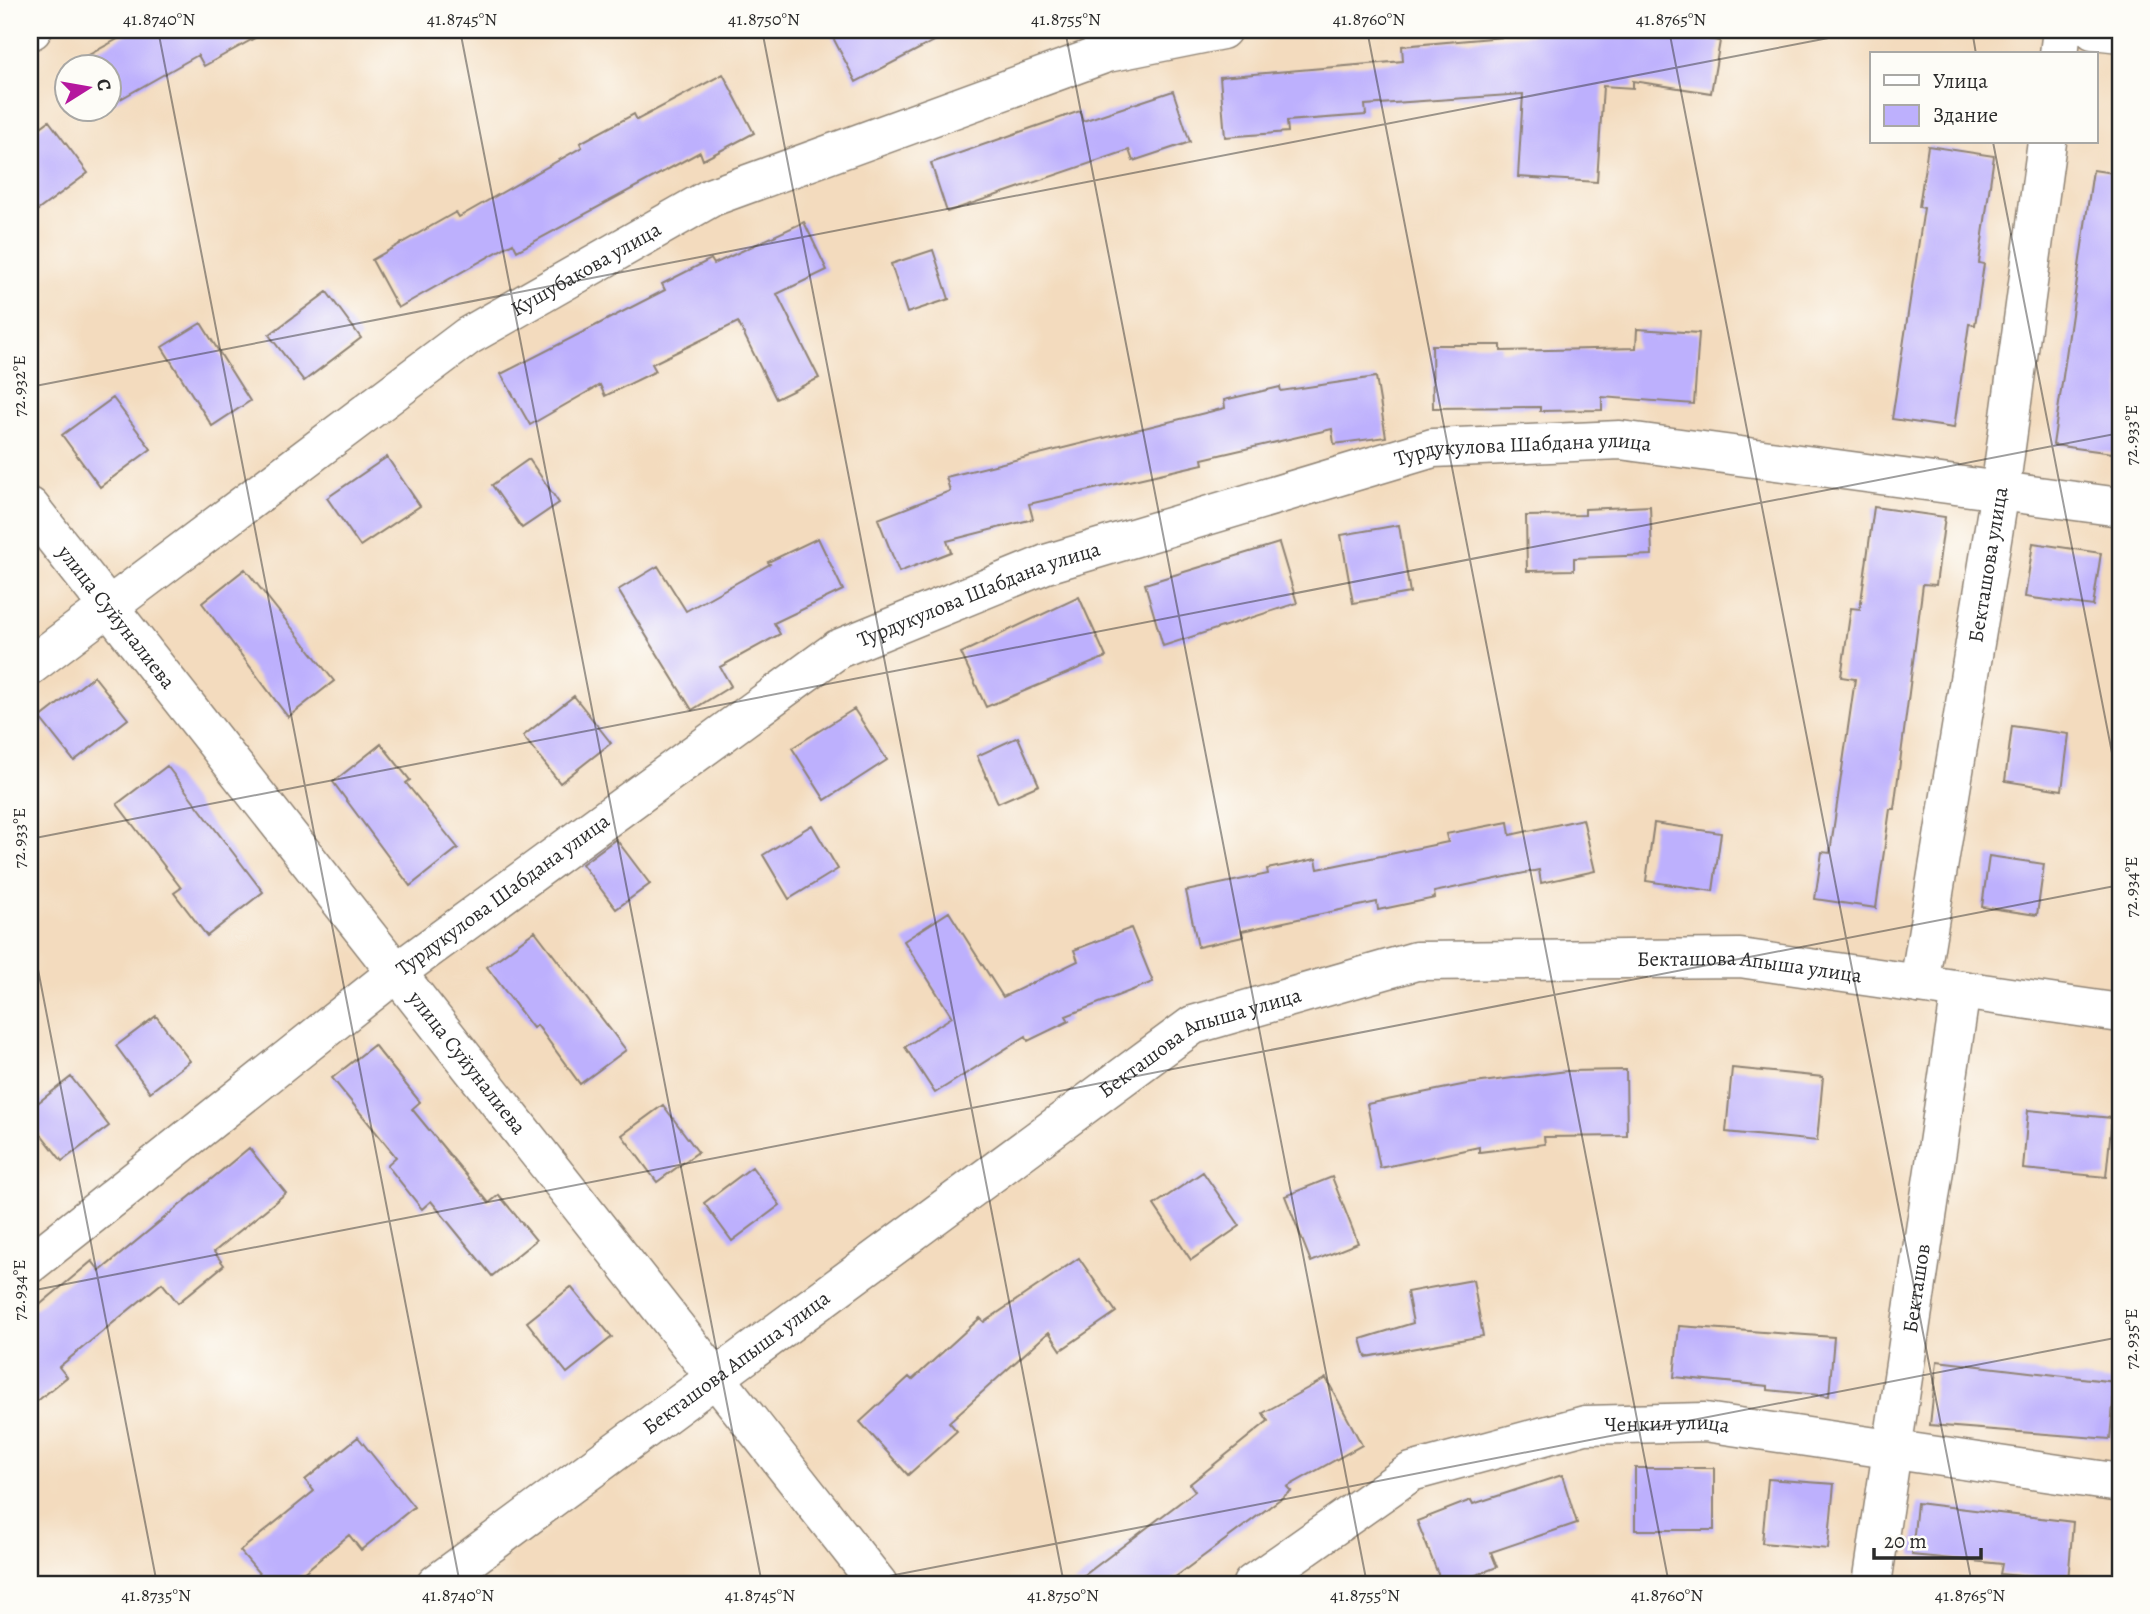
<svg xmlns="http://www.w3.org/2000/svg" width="2150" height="1614" font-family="Alegreya,serif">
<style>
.building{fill:#bdb0fd}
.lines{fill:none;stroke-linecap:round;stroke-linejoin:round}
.minor-casing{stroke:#8f8374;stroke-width:41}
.minor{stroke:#fff;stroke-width:38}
.ticks{fill:none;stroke:#2b2b2b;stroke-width:2;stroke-opacity:0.45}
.labels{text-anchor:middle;stroke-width:5;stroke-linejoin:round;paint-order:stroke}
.street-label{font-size:21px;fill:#2b2b2b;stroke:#fdfcf7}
.neatline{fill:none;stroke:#2b2b2b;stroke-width:2.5}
.ticks-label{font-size:18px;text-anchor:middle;fill:#2b2b2b}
</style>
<rect width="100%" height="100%" fill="#fdfcf7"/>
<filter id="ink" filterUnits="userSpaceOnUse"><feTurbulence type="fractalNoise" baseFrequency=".0143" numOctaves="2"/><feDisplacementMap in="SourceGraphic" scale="14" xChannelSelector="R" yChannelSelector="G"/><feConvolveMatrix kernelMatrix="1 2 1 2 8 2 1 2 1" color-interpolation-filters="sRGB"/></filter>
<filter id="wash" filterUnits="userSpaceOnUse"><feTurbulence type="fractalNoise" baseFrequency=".00686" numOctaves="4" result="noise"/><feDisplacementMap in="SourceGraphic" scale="28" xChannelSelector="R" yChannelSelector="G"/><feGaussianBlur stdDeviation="1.57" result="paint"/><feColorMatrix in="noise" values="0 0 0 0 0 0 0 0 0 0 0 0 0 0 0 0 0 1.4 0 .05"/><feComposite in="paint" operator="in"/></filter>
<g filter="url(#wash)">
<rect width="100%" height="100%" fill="#f3dbbe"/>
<g id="blocks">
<path class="building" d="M134 30H269L204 66 198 55 108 106V66H69Z
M829 30H955L856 82Z
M1580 30 1668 33 1720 41 1711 93 1633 81V88L1603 86 1597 182 1518 177 1523 94 1365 105 1366 115 1287 121 1288 132 1225 137 1220 77 1403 61 1402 46Z
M723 74 754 133 703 160 700 152 517 251 513 243 398 308 372 260 456 212 459 217 582 147 580 143 634 114 637 120Z
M1173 91 1190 142 1133 161 1129 150 947 212 931 163 1080 111 1083 121Z
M49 121 88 173 30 216V135Z
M1928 146 1994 156 1979 263 1984 264 1975 325 1969 324 1954 428 1892 419 1924 208 1919 207Z
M2093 170 2120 174V454L2053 445Z
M804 222 827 270 777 294 819 378 776 399 738 322 652 364 656 371 605 396 600 385 530 425 501 374 665 290 662 284 711 259 714 264Z
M933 250 949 299 907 313 891 264Z
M327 292 361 338 304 381 269 335Z
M201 323 250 401 212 426 162 347Z
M1637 329 1699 333 1694 404 1602 397V410L1540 411V407L1433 408 1432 345H1501V351L1636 348Z
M1376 377 1386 437 1334 444 1332 429 1202 459 1203 464 1029 504 1033 519 947 541 951 552 899 572 878 519 950 491 946 477 1225 408 1224 400 1280 387 1281 391Z
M113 398 151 449 100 487 62 435Z
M387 457 420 506 360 546 327 498Z
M529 459 559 503 522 528 492 485Z
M1650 506 1652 555 1574 558V570L1527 571 1526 516 1585 515V509Z
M1874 507 1945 517 1936 585 1923 584 1894 809H1890L1876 908 1815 899 1822 852 1830 853 1855 679 1841 677 1851 608 1860 609Z
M1399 525 1410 593 1353 603 1341 535Z
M818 538 843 590 774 623 780 634 720 667 731 686 692 710 618 590 658 566 686 611 770 564 768 562Z
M1279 543 1297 603 1163 646 1145 584Z
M2033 543 2101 553 2093 606 2025 597Z
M245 569 334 681 288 717 202 603Z
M1079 597 1106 657 986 707 961 653Z
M94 676 128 719 74 761 40 718Z
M574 696 611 743 560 783 523 736Z
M854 709 887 760 825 800 792 748Z
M2012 726 2069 734 2062 790 2005 781Z
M1018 737 1039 785 998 803 977 756Z
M381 744 410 780 406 783 458 848 410 886 333 782Z
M167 766 263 892 207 936 174 893 181 888 117 804Z
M1583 819 1595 871 1541 883 1539 870 1434 892 1435 898 1378 910 1377 902 1242 931 1243 937 1198 947 1186 891 1268 874 1267 869 1316 859 1318 869 1448 842 1446 834 1508 822 1510 835Z
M1654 823 1721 833 1713 891 1646 881Z
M812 825 838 869 789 899 763 855Z
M616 839 650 884 616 909 582 864Z
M1989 856 2044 864 2037 915 1982 907Z
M949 912 1003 997 1078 961 1074 950 1131 928 1153 982 1066 1016 1069 1021 1028 1041 1026 1036 935 1093 905 1047 952 1017 904 941Z
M535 931 626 1050 580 1084 537 1025 533 1028 487 967Z
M156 1016 190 1061 150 1092 116 1046Z
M374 1045 420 1102 412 1109 489 1203 499 1195 536 1240 492 1276 431 1201 422 1209 387 1165 396 1157 332 1078Z
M1732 1068 1823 1077 1817 1141 1726 1132Z
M1626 1070 1627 1136 1544 1137 1545 1144 1479 1152V1147L1380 1168 1367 1104 1467 1084 1567 1071Z
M71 1077 109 1126 62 1161 30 1120V1109Z
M663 1105 698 1152 657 1182 622 1135Z
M2028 1110 2112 1118 2106 1177 2023 1169Z
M249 1148 286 1193 214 1252 224 1265 178 1303 162 1283 59 1367 67 1377 30 1407V1313L92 1261 100 1271Z
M752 1167 780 1205 732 1241 704 1203Z
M1203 1172 1240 1226 1191 1260 1154 1205Z
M1332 1177 1358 1243 1311 1262 1285 1196Z
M1079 1258 1116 1312 1061 1350 1049 1332 949 1422 957 1431 908 1475 860 1422 909 1377 912 1380 980 1318 984 1322Z
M1473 1280 1483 1336 1366 1357 1361 1339 1413 1323 1407 1292Z
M571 1287 612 1337 567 1373 527 1322Z
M1679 1326 1834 1337 1829 1396 1768 1390V1386L1674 1377Z
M1937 1361 2115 1382 2110 1439 1930 1425Z
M1326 1378 1362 1445 1287 1487 1291 1491 1166 1584H1073L1195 1491 1190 1484 1268 1421 1263 1413Z
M358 1437 414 1507 361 1550 349 1535 290 1584H268L240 1551 314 1491 305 1480Z
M1635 1468H1714V1530H1635Z
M1562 1475 1577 1523 1491 1552 1497 1567 1453 1584H1442L1417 1521 1471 1500 1473 1504Z
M1768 1479 1834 1484 1828 1549 1762 1543Z
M1917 1503 2073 1522 2068 1581 2000 1574 2002 1564 1912 1555Z"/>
</g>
</g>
<g filter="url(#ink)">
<use href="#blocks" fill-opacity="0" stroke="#8f8374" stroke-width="2"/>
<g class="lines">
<g class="minor-casing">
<g id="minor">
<path d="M2093 30 2120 33"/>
<path d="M30 31 32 30"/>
<path d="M2059 54 2062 30"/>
<path id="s1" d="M30 507 878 1584"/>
<path id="s2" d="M30 666 468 336 712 197 1107 53 1222 30"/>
<path id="s3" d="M1919 984 2000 491 2047 142"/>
<path id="s4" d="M30 1264 397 972 838 649 1046 564 1433 448 1620 440 2120 507"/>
<path id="s5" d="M436 1584 1193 1025 1416 961 1740 958 2120 1013"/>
<path id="s6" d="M1252 1584 1411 1472 1585 1425 1705 1422 2120 1483"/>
<path id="s7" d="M1872 1584 1961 990"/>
</g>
</g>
<use href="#minor" class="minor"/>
</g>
</g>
<path class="ticks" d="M158 30 460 1584M460 30 762 1584M762 30 1064 1584M1065 30 1367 1584M1367 30 1669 1584M1669 30 1972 1584M1972 30 1976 54M1993 142 2120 794M30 387 1870 30M30 839 2120 433M30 928 157 1584M30 1291 2120 885M848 1584 2120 1337"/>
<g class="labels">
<g class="street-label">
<text dy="7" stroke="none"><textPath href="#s2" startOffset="684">Кушубакова улица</textPath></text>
<text dy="7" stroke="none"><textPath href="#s4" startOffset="1734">Турдукулова Шабдана улица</textPath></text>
<text dy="7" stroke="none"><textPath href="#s3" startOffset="425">Бекташова улица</textPath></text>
<text dy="7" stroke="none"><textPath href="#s4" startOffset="1167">Турдукулова Шабдана улица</textPath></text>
<text dy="7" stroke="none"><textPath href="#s1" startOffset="140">улица Суйуналиева</textPath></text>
<text dy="7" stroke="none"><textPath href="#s4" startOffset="600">Турдукулова Шабдана улица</textPath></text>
<text dy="7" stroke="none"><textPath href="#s5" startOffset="1507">Бекташова Апыша улица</textPath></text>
<text dy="7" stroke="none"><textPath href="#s5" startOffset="940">Бекташова Апыша улица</textPath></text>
<text dy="7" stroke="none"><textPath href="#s1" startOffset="707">улица Суйуналиева</textPath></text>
<text dy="7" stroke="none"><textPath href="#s7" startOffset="299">Бекташов</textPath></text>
<text dy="7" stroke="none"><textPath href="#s5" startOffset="373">Бекташова Апыша улица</textPath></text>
<text dy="7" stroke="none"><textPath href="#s6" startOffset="457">Ченкил улица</textPath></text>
</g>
</g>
<rect width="2150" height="1614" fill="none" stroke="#fdfcf7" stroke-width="77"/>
<rect x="1870" y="52" width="228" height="91" fill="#fdfcf7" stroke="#a9a8a5" stroke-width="2"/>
<rect x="1884" y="75" width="35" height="10" fill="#ffffff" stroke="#a9a8a5" stroke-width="2"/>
<text x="1933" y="88" font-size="21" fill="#2b2b2b">Улица</text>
<rect x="1884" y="105" width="35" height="21" fill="#bdb0fd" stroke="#a9a8a5" stroke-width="2"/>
<text x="1933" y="122" font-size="21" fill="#2b2b2b">Здание</text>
<g transform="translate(88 88) rotate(79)"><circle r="33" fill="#fdfcf7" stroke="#a9a8a5" stroke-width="2"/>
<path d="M0-5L12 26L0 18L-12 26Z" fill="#b5179e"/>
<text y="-10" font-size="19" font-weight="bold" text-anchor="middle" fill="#2b2b2b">С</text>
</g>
<path d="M1874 1548v10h107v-10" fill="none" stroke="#2b2b2b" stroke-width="3.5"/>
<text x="1884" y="1548" font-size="21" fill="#2b2b2b" stroke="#fdfcf7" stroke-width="5" paint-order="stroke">20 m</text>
<rect x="38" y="38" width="2074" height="1538" class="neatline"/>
<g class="ticks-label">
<text x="159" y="25">41.8740°N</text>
<text x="462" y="25">41.8745°N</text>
<text x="764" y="25">41.8750°N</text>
<text x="1066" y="25">41.8755°N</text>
<text x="1369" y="25">41.8760°N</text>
<text x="1671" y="25">41.8765°N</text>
<text transform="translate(19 386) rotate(-90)" y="6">72.932°E</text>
<text transform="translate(2131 435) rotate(-90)" y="6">72.933°E</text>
<text transform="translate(19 838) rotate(-90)" y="6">72.933°E</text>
<text transform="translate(2131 887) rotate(-90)" y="6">72.934°E</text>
<text transform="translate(19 1290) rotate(-90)" y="6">72.934°E</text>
<text transform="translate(2131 1339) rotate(-90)" y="6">72.935°E</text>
<text x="156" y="1601">41.8735°N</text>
<text x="458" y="1601">41.8740°N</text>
<text x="760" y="1601">41.8745°N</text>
<text x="1063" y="1601">41.8750°N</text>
<text x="1365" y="1601">41.8755°N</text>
<text x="1667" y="1601">41.8760°N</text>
<text x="1970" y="1601">41.8765°N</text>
</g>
</svg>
